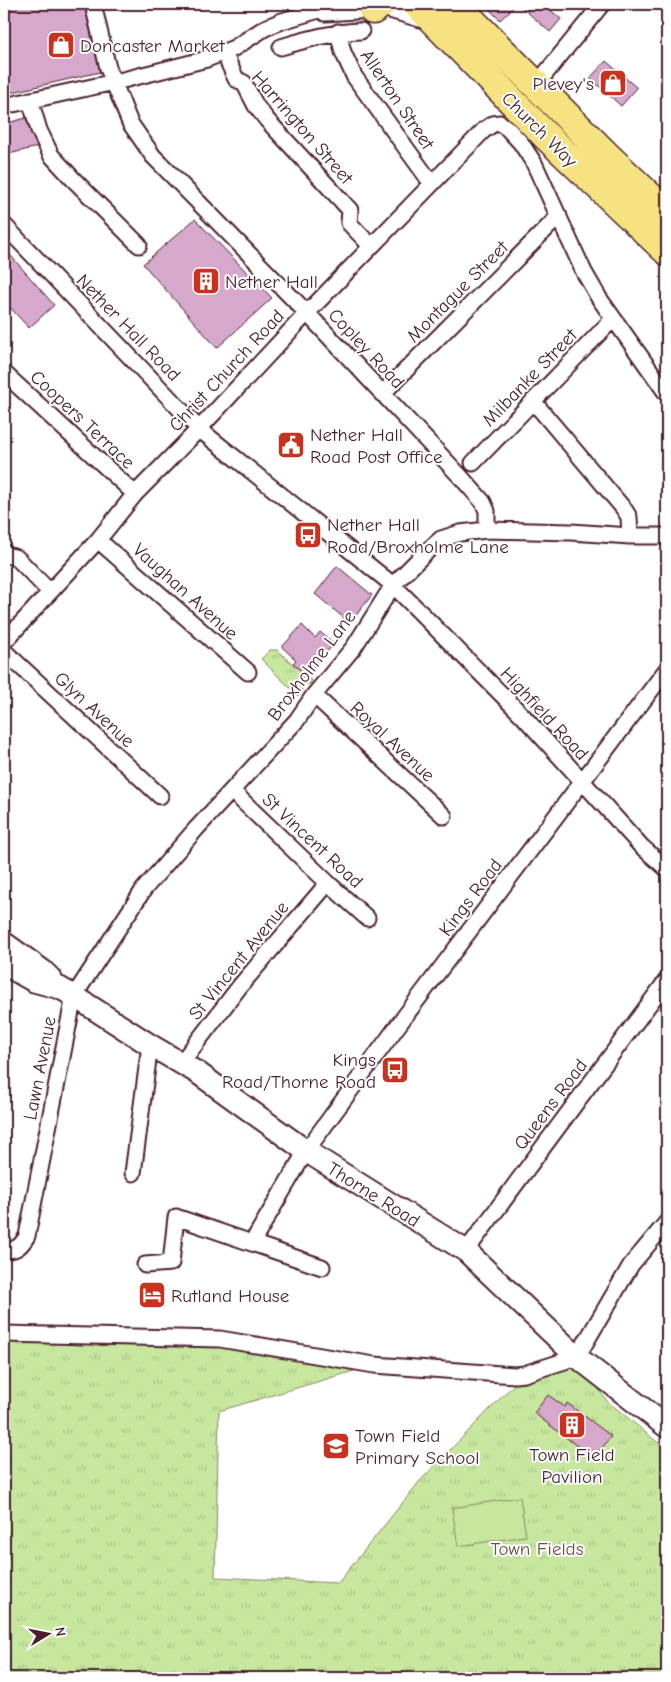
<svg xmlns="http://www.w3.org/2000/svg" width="671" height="1682" font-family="'Comic Neue',sans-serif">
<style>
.grass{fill:url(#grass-tufts);stroke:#888365}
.pitch{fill:#c7e79f;stroke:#888365}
.building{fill:#d6a8cb;stroke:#4a1f2b}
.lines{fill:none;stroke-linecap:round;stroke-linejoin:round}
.street-casing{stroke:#4a1f2b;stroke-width:19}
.secondary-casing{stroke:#4a1f2b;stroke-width:25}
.highway-casing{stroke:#4a1f2b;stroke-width:31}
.street{stroke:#fff;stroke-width:15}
.secondary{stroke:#fff;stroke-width:21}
.highway{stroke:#f7e281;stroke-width:28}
.labels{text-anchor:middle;stroke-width:4;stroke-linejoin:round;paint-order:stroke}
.poi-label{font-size:19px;fill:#4a1f2b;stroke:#fff;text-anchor:start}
.street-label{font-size:19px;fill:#4a1f2b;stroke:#fff}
.park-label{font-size:19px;fill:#695148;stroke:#fff}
</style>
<defs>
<pattern id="grass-tufts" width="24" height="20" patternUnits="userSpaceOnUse" patternTransform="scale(1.25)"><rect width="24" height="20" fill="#c7e79f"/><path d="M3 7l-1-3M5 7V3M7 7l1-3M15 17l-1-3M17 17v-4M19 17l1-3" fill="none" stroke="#acc689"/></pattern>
</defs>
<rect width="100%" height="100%" fill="#fff"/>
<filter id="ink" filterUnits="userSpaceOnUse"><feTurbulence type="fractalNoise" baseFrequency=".02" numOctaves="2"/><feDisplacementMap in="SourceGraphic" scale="10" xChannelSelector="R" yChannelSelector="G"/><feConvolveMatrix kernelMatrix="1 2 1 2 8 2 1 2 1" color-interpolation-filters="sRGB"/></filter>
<g filter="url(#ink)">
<path class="grass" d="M270 650H277L312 681 310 684H305L298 696 261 659Z
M4 1334 220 1339 374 1365 219 1411 215 1577 338 1583 420 1481 524 1374 577 1357 606 1400 667 1450V1678H4Z"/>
<path class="pitch" d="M520 1497 526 1536 458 1546 452 1508Z"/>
<path class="building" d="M4 4H84L100 72 4 94Z
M484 4H517L500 20Z
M518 4H543L561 19 550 32Z
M606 61 637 88 621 106 590 78Z
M26 118 37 147 9 154 4 149V124Z
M195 219 272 298 217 348 143 264Z
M4 248 54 305 29 328 4 301Z
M337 566 372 595 350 623 315 594Z
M302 625 315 638 320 632 334 644 306 675 293 663 296 660 282 647Z
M548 1395 565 1407 567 1403 611 1436 594 1459 534 1413Z"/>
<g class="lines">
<g class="street-casing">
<path id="street" d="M93 4 108 68 130 123 153 156 307 313 460 476 483 502 487 511V530
M325 13 386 9 430 22
M338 32 343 52 354 76 432 184
M281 47C308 39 333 32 361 31
M224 53 236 79 244 83 256 106 267 120 350 210 349 223 371 246
M531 88 536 85 602 4
M30 100 39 130 51 155 73 179 139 245
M4 106 115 82 207 59 234 48 265 28 282 21 339 4
M4 225 199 429 393 585 523 716 641 846 667 869
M4 373 135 494
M382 394 559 216
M533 401 624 509 629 517 630 536
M473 463 613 319
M98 540 248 672
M4 552 7 555 17 558 49 591
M4 642 98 540 135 494 199 429 307 313 484 130 493 124 500 123 508 129 521 143 534 163 584 272 599 298 667 394
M4 651 160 796
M314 695 444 816
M232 791 328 883 367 918
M181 1063 240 986 328 883
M133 1173 150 1045
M252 1243 306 1151 402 1020 667 669
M4 1250C16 1251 21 1246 27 1236L74 996 144 889 196 829 297 720 314 695 354 647 393 585 425 553 441 539 460 533 487 530 571 532 630 536H667
M466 1251 667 980
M145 1265 171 1263 176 1217 322 1267
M4 1334 220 1339 374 1365 515 1375 524 1374 577 1357 631 1265 667 1222"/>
</g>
<g class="secondary-casing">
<path id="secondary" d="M4 943 43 971 51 979
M4 964 34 981 60 988 74 996 150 1045 198 1073 306 1151 466 1251 577 1357 667 1427"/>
</g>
<g class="highway-casing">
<path id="highway" d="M417 4 545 135 667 251
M455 4 607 156 667 213
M373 10 381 4"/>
</g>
<use href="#street" class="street"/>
<use href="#secondary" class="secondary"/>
<use href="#highway" class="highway"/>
</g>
</g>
<defs>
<g id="shop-square" transform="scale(1.4375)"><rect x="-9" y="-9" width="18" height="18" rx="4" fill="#c8321e" stroke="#fff"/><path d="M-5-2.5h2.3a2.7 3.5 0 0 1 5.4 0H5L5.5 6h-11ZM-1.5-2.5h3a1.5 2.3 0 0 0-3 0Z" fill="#fff"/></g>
<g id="building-square" transform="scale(1.4375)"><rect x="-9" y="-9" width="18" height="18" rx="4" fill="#c8321e" stroke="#fff"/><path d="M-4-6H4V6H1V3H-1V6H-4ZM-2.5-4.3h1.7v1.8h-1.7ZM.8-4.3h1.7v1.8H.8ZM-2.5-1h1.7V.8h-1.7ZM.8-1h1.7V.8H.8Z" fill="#fff"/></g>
<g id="civic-square" transform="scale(1.4375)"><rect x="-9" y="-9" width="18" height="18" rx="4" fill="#c8321e" stroke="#fff"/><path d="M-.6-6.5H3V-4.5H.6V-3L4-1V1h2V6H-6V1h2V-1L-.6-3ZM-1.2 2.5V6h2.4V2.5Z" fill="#fff"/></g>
<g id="bus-square" transform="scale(1.4375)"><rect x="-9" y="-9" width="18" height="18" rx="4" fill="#c8321e" stroke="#fff"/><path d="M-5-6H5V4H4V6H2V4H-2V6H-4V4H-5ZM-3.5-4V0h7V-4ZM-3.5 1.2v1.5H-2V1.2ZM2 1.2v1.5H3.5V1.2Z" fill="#fff"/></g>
<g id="hotel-square" transform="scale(1.4375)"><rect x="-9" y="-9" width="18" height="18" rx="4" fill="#c8321e" stroke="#fff"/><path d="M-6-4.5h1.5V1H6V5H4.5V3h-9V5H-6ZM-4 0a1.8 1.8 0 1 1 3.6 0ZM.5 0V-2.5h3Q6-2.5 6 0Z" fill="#fff"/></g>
<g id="school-square" transform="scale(1.4375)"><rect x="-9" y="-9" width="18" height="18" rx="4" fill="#c8321e" stroke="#fff"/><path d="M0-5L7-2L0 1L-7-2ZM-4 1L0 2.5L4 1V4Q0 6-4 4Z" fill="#fff"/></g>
</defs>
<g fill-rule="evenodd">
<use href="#shop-square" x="61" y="45"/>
<use href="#shop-square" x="613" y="83"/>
<use href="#building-square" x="206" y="281"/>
<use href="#civic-square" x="291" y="445"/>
<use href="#bus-square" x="308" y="535"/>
<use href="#bus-square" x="395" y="1070"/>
<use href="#hotel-square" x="152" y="1295"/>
<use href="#building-square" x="572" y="1425"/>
<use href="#school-square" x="336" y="1446"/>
</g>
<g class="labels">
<g class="poi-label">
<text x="80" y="52">Doncaster Market</text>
<text x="594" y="90" text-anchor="end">Plevey's</text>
<text x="225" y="288">Nether Hall</text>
<text x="310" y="441">Nether Hall<tspan x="310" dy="22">Road Post Office</tspan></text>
<text x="327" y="531">Nether Hall<tspan x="327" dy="22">Road/Broxholme Lane</tspan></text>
<text x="376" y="1066" text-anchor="end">Kings<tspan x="376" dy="22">Road/Thorne Road</tspan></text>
<text x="171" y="1302">Rutland House</text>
<text x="355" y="1442">Town Field<tspan x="355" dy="22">Primary School</tspan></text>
<text x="572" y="1461" text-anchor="middle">Town Field<tspan x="572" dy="22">Pavilion</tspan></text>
</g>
<g class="street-label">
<text transform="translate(398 99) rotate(56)" y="7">Allerton Street</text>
<text transform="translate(303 127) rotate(49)" y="7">Harrington Street</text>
<text transform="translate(540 129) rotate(45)" y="7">Church Way</text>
<text transform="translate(457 291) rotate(-45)" y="7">Montague Street</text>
<text transform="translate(129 327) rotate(46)" y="7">Nether Hall Road</text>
<text transform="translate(367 348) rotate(47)" y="7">Copley Road</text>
<text transform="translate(226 370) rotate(-47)" y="7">Christ Church Road</text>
<text transform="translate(529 377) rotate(-46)" y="7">Milbanke Street</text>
<text transform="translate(83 419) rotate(43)" y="7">Coopers Terrace</text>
<text transform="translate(186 591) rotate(42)" y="7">Vaughan Avenue</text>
<text transform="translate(311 665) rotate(-53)" y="7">Broxholme Lane</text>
<text transform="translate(95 709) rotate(43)" y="7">Glyn Avenue</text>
<text transform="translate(545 713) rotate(47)" y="7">Highfield Road</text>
<text transform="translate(393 741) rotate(43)" y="7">Royal Avenue</text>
<text transform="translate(313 840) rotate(43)" y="7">St Vincent Road</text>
<text transform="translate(470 897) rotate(-53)" y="7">Kings Road</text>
<text transform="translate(238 960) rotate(-51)" y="7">St Vincent Avenue</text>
<text transform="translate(39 1068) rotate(-79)" y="7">Lawn Avenue</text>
<text transform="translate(550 1104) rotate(-53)" y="7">Queens Road</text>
<text transform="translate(374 1194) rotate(32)" y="7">Thorne Road</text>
</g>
<g class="park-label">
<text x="537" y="1555">Town Fields</text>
</g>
</g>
<rect width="671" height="1682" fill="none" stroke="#fff" stroke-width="20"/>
<rect x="10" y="10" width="651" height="1662" fill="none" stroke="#4a1f2b" stroke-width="2" filter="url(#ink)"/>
<g transform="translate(48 1634) rotate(80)" stroke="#ffffff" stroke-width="4" paint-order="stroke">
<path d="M0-4L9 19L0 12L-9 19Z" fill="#4a1f2b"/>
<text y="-8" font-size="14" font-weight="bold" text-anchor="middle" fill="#4a1f2b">N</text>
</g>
</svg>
